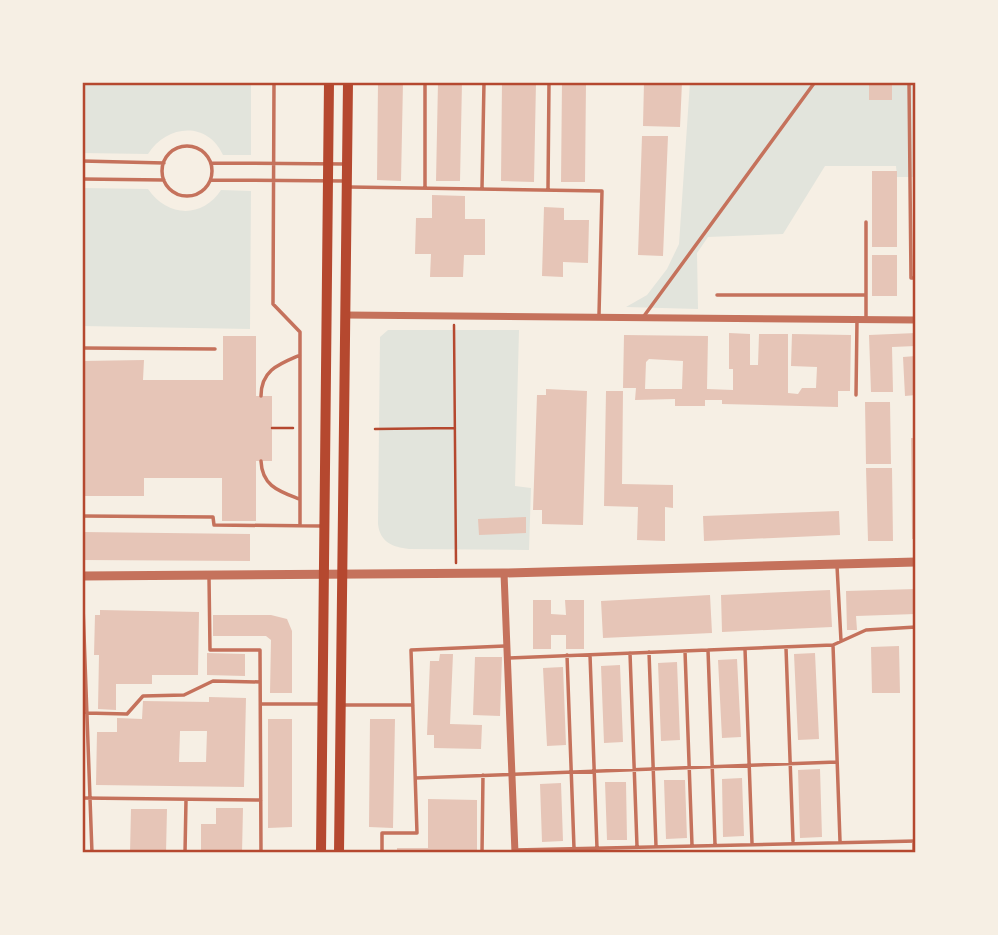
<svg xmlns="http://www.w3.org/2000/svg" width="998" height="935" font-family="Signika,sans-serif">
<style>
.green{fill:#e2e4dc}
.building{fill:#e6c5b7;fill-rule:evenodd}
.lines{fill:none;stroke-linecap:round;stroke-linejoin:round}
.path{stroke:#b5482f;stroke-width:2.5}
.service{stroke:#c5725c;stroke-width:3.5}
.minor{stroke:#c5725c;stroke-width:7}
.tertiary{stroke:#c5725c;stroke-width:9}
.secondary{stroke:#b5482f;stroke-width:10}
.neatline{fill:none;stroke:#b5482f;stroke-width:2.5}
</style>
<rect width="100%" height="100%" fill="#f6efe4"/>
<path class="green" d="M82 82H251V155H223C207 120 166 125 148 154L82 153Z
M690 82H916V177H897L896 166H825L783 234 708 237 697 253 698 309 626 307 647 295 667 269 679 244Z
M82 188 148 189C167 217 202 219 221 190L251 191 250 329 82 326Z
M388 330H519L515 486 531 488 529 550 409 549C392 547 380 542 378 524L380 337Z"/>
<path class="building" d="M378 82H403L401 181 377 180Z
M438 82H462L460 181H436Z
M502 82H536L534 182 501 181Z
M562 82H586L585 182H561Z
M644 82H682L680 127 643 126Z
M869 82H892V100H869Z
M642 136H668L663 256 638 255Z
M872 171H897V247H872Z
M432 195 465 196V219H485V255H464L463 277H430L431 254H415L416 218H432Z
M544 207 564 208V220H589L588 263 563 262V277L542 276Z
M872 255H897V296H872Z
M729 333 750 334V365H758L759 334H788V393L798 394 802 388H816L817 367 791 366 792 334 851 335 850 391H838V407L722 404V400H705V406H675V399L635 400 636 388H623L624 335 708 336 707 389 733 390V369H729ZM649 359 683 361 682 389H645L646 362Z
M916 333V346L892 347 893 392H871L869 335Z
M223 336H256V396H272V461H256V521H222V478H144V496H83L82 361 144 360 143 380H223Z
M916 356V395L905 396 903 357Z
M546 389 587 391 583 525 542 524V510H533L537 395H546Z
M606 391H623L622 484 673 485V508L665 507V541L637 540 638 507 604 506Z
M865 402H890L891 464H866Z
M911 438H916V539H912Z
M866 468H892L893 541H868Z
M839 511 840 535 704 541 703 516Z
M526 517V533L479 535 478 519Z
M82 532 250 534V561L82 560Z
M916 589V614L856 616 857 630H847L846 591Z
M830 590 832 627 722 632 721 595Z
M710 595 712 633 603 638 601 601Z
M533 600H551V614L566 615 565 600H584V649H566V635H551V649H533Z
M100 610 199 612 198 675H152V684H116V710L98 709 99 655H94L95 615H100Z
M213 615H271L287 619 292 631V693H270L271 640 266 636H213Z
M899 646 900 693H872L871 647Z
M207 653 245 654V676L207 675Z
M815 653 819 739 798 740 794 654Z
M440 654H453L450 724 482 725 481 749 434 748V735H427L430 661H439Z
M475 657H502L500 716 473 715Z
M737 659 741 737 722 738 718 660Z
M677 662 680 740 661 741 658 663Z
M620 665 623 742 604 743 601 666Z
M563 667 566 745 547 746 543 668Z
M209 697 246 698 244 787 96 785 97 732H117V718L142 719 143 701 209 702ZM180 731H207L206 762H179Z
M268 719H292V827L268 828Z
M370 719H395L393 828 369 827Z
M820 769 822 837 800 838 798 770Z
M742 778 744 836 723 837 722 779Z
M664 780H685L687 838 666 839Z
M605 782H626L627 840H607Z
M561 783 563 841 542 842 540 784Z
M428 799 477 800V853H397V848H428Z
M216 808H243L242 853H201V824H216Z
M131 809H167L166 853H130Z"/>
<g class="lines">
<path class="path" d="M454 325 456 563
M272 428H293
M375 429 455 428"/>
<path class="service" d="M274 82 273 304 300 332V526
M909 82 911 278H916
M162 171a25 25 0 1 1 50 0a25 25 0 1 1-50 0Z
M82 161 164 163
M211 163 345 164
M82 179 164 180
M211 180 345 181
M349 187 602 191 599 315
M425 188V82
M482 188 484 82
M548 189 549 82
M717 295H866
M644 316 815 82
M866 318V222
M82 348 215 349
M856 395 857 320
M261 396C261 370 279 364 300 355
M261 461C262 486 279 491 299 499
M82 516 213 517 214 525 322 526
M837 566 841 641
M209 577 210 650H260L261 853
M82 579 92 853
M833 645 866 630 916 627
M786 648 793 841
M745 649 752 843
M708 650 715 844
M685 651 692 845
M649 652 656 846
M630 653 637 846
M567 655 574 848
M590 655 597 848
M509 658 833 645 840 841
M261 704H321
M343 705H413
M86 713 127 714 143 696 184 695 213 681 260 682
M416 778 837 762
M82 798 261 800
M914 841V853
M515 850 916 841
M185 853 186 800
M382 853V833H417L411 650 505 646
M482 853 483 775"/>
<path class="minor" d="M346 315 916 320
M504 573 515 853"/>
<path class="tertiary" d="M82 576 504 573 916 562"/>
<path class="secondary" d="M321 853 329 82
M339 853 348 82"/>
</g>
<rect width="998" height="935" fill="none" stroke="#f6efe4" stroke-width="168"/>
<rect x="84" y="84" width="830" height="767" class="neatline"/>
</svg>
